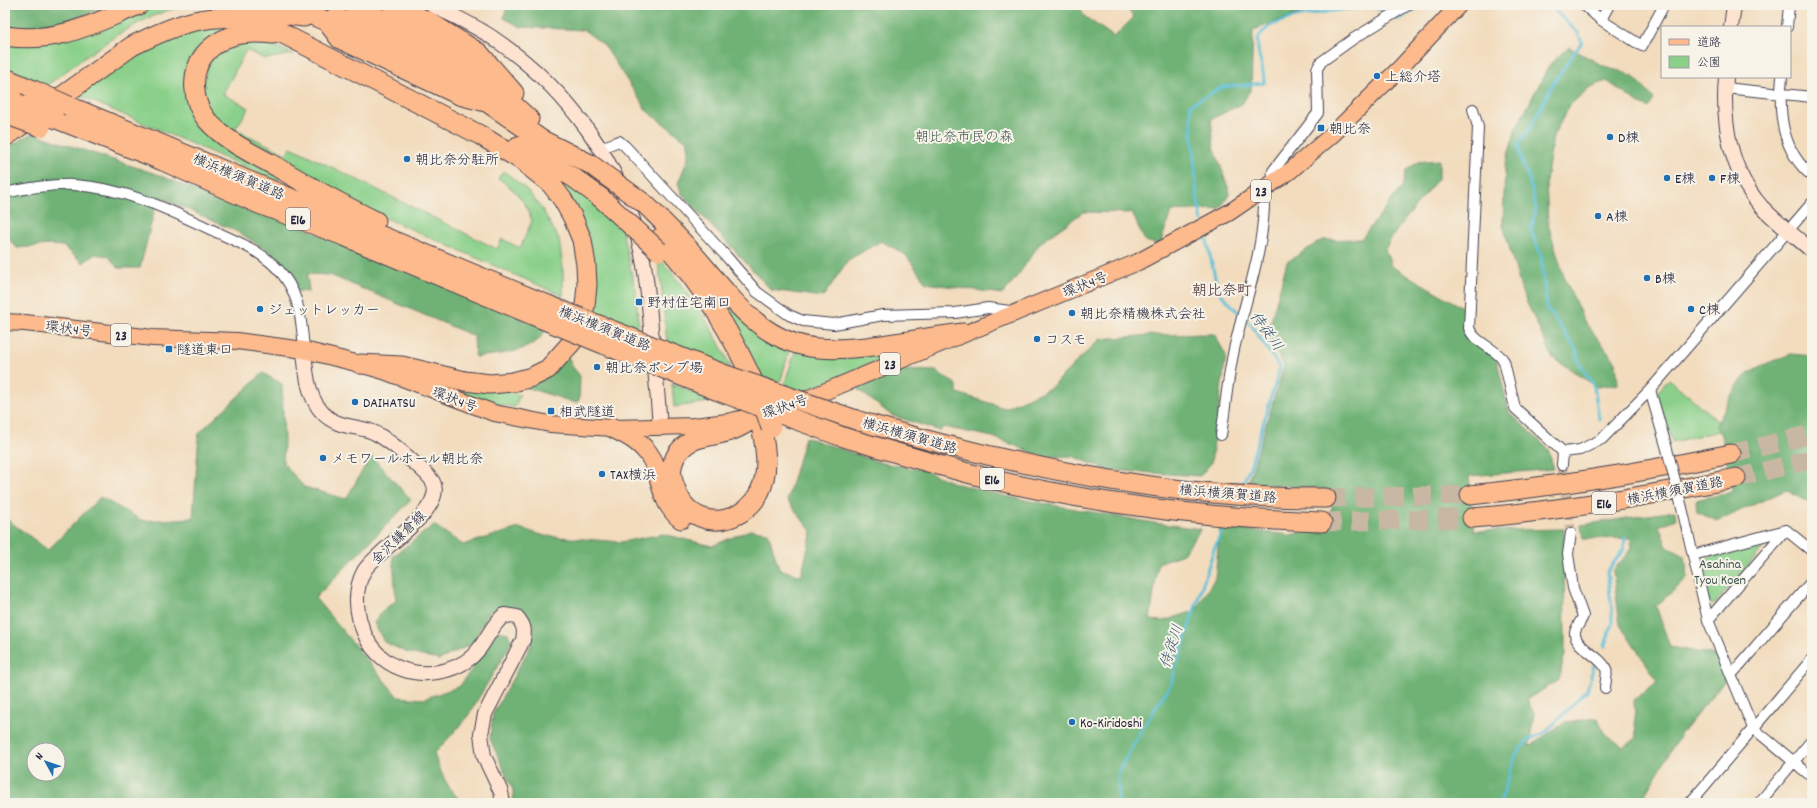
<svg xmlns="http://www.w3.org/2000/svg" width="1817" height="808" font-family="Dekko,'Klee One',sans-serif">
<style>
.green{fill:#8ad08a;stroke:#567962}
.forest{fill:#6fb276;stroke:#486a58;fill-rule:evenodd}
.lines{fill:none;stroke-linecap:round;stroke-linejoin:round}
.stream{stroke:#5abfd8;stroke-width:3}
.street-tunnel{stroke:#c8b7a3;stroke-width:10;stroke-dasharray:10 5;stroke-linecap:butt}
.highway-tunnel{stroke:#c8b7a3;stroke-width:19;stroke-dasharray:19 10;stroke-linecap:butt}
.street-casing{stroke:#413e4e;stroke-width:12}
.secondary-casing{stroke:#413e4e;stroke-width:16}
.primary-casing{stroke:#413e4e;stroke-width:18}
.highway-casing{stroke:#413e4e;stroke-width:21}
.street{stroke:#fff;stroke-width:10}
.secondary{stroke:#fee3d1;stroke-width:14}
.primary{stroke:#fcba8d;stroke-width:16}
.highway{stroke:#fcba8d;stroke-width:19}
.street-bridge-casing{stroke:#413e4e;stroke-width:12;stroke-linecap:butt}
.highway-bridge-casing{stroke:#413e4e;stroke-width:21;stroke-linecap:butt}
.street-bridge{stroke:#fff;stroke-width:10}
.highway-bridge{stroke:#fcba8d;stroke-width:19}
.poi-dot{fill:#1f6fb2;stroke:#f7f3e8;stroke-width:1.5}
.labels{text-anchor:middle;stroke-width:4;stroke-linejoin:round;paint-order:stroke}
.shield{fill:#f7f3e8;stroke:#62616f;stroke-width:1}
.shield-label{font-size:13px;font-weight:bold;fill:#22223b}
.poi-label{font-size:14px;fill:#22223b;stroke:#f7f3e8;text-anchor:start}
.park-label{font-size:14px;fill:#415653;stroke:#f7f3e8}
.street-label{font-size:14px;fill:#22223b;stroke:#f7f3e8}
.neighbourhood-label{font-size:15px;font-weight:bold;fill:#694d51;stroke:#f7f3e8}
.water-label{font-size:15px;font-style:italic;fill:#365972;stroke:#f7f3e8}
</style>
<rect width="100%" height="100%" fill="#f7f3e8"/>
<filter id="ink" filterUnits="userSpaceOnUse"><feTurbulence type="fractalNoise" baseFrequency=".025" numOctaves="2"/><feDisplacementMap in="SourceGraphic" scale="8" xChannelSelector="R" yChannelSelector="G"/><feConvolveMatrix kernelMatrix="1 2 1 2 8 2 1 2 1" color-interpolation-filters="sRGB"/></filter>
<filter id="wash" filterUnits="userSpaceOnUse"><feTurbulence type="fractalNoise" baseFrequency=".012" numOctaves="4" result="noise"/><feDisplacementMap in="SourceGraphic" scale="16" xChannelSelector="R" yChannelSelector="G"/><feGaussianBlur stdDeviation="0.9" result="paint"/><feColorMatrix in="noise" values="0 0 0 0 0 0 0 0 0 0 0 0 0 0 0 0 0 1.4 0 .05"/><feComposite in="paint" operator="in"/></filter>
<g filter="url(#wash)">
<rect width="100%" height="100%" fill="#f2dcbd"/>
<path class="green" d="M158 5H188C134 16 91 54 47 85L5 67V43L117 22Z
M246 24 211 37 189 100 281 176 278 181 73 93 179 29Z
M247 41 270 44 293 54 265 59 246 50 223 94 249 108 235 129 286 154 291 147 497 249 502 239 520 248 532 221C525 200 516 191 498 178L504 171 526 189 542 209 559 239 563 268V296L370 211 222 127 207 109 202 87 207 66 218 50Z
M520 152 568 181 620 221 636 293 639 332 591 310 585 232Z
M644 216 790 347 781 380 775 382 756 376 686 260Z
M657 256C687 289 713 326 731 368L667 343 662 290Z
M924 342 802 392 784 386 796 348Z
M1669 379 1727 429 1672 442 1657 393Z
M440 382 515 387 514 393 520 395 515 407 485 403Z
M672 384 716 401 674 407Z
M1765 539 1767 543 1714 605 1709 603 1700 562 1703 559Z"/>
<path class="forest" d="M5 5H109L57 26 12 28 5 26Z
M507 5H1079L1084 16 1114 37 1134 17 1124 5H1324L1253 30 1251 89 1242 104 1211 119 1214 147 1230 193 1220 209 1171 211 1160 245 1145 241 1132 213 1083 212 1040 243 1019 274 1003 294 926 283 906 255 881 241 848 260 823 297 771 290 682 194 678 183 688 159V142L647 111 604 45 584 30 521 27 504 18Z
M1569 47 1600 64 1611 69 1621 71 1635 78 1654 99 1649 108 1638 103 1607 81 1590 87 1570 105 1553 136 1546 182 1548 224 1564 277 1584 321 1616 362 1618 384 1597 387 1552 357 1522 292 1503 225 1505 166 1516 128 1550 64Z
M32 133 159 175 190 188 295 224 546 328C538 353 498 354 475 357L474 336 330 275 307 274 309 292 297 291 272 254 240 233 158 196 140 268H118L108 256 95 254 83 263 63 246 49 245 17 248 5 235V149Z
M1439 160V177L1396 231 1385 249 1391 266 1464 308 1466 334 1496 357 1509 412 1548 449 1554 469 1469 476 1474 531 1564 529 1565 654 1558 681 1527 699 1534 714 1529 747 1565 722 1598 718 1604 733 1623 747 1636 739 1634 700 1658 681 1620 625 1613 571 1632 548 1631 538 1583 539 1581 525 1675 511 1676 519 1659 526 1667 547 1685 556 1688 578 1656 606 1670 647 1715 655 1727 678 1680 735 1640 803H514L513 790 490 739 493 714 531 645 534 625 521 609 500 607 490 611 473 643 439 660 406 652 384 642 374 623 383 610 396 601 393 556 434 525 463 545 519 528 545 536 621 542 663 534 712 546 750 530 768 532 779 569 801 576 812 532 787 500 805 437 882 463 923 470 954 483 1008 497 1154 523 1201 529 1183 554 1158 563 1150 620 1163 621 1195 611 1215 578 1220 527 1290 535 1321 528 1332 508 1333 490 1248 483 1284 366 1267 336 1287 262 1322 240 1361 239 1402 187 1407 170 1418 162Z
M1214 334 1226 355 1211 463 1200 476 1108 470 1072 456 1044 457 993 437 943 427 940 431 891 415 856 388 901 370 936 371 957 385V393L1005 408 1050 388 1100 339 1152 335Z
M1791 354 1812 356V504L1786 490 1717 521 1697 512 1696 500 1732 492 1722 435 1716 426C1725 409 1735 380 1754 370 1765 363 1779 359 1791 354Z
M568 356 572 366 580 376 579 400 576 403 522 386Z
M263 373 282 384 284 442 283 463 304 487 346 499 371 456 411 500 315 598 398 697 424 699 460 686 498 631 508 633 512 642 466 719 434 754C441 772 448 793 465 803H5V518L48 550 100 497 143 521 193 518 199 433ZM34 750H58V774H34Z"/>
<g class="lines">
<path class="stream" d="M1549 5 1578 33 1582 42 1552 85 1530 129 1518 144 1521 160 1529 178 1536 209 1531 231 1541 256 1547 308 1577 351 1578 361 1594 386 1599 419
M1393 17 1398 19 1424 5
M1202 221 1197 196 1190 105 1222 87 1264 83C1265 70 1255 51 1258 40 1266 12 1348 11 1372 6L1388 14
M1205 232 1218 291 1240 314
M1241 488 1250 467 1280 368 1252 326 1244 318
M1605 646 1612 623V610L1607 572 1624 549 1625 538
M1118 803V773L1141 730 1170 686 1214 549 1226 523
M1500 803 1516 754 1528 740 1546 732 1587 690 1594 665"/>
</g>
</g>
<g filter="url(#ink)">
<g class="lines">
<path class="street-tunnel" d="M1562 465 1571 533"/>
<path class="highway-tunnel" d="M1731 454 1812 434
M1736 478 1812 459
M1326 498 1470 495
M1322 522 1472 518"/>
<g class="street-casing">
<path id="street" d="M1584 5 1601 20 1642 46 1664 5
M1601 20 1609 5
M1787 27 1789 5
M1782 77C1778 114 1782 151 1812 176
M1725 88 1812 97
M1473 109 1478 127 1469 328C1474 343 1496 348 1504 361L1515 408 1563 452
M601 148 619 141 625 146 726 256 757 292 789 315 803 321 834 324 883 315 955 313 988 308 1017 312
M1272 183 1273 171 1318 113 1317 69 1321 62 1353 39 1408 5
M5 193C28 188 51 184 74 185 124 188 168 209 212 230 238 242 265 252 283 275 300 296 302 325 304 350
M1221 435C1226 404 1228 372 1236 341 1248 290 1266 244 1264 189
M1667 449 1650 390 1812 203
M1562 465 1563 452 1580 450 1602 439 1650 390
M1682 508 1708 620 1753 728 1812 777
M1571 533 1568 554 1573 588 1583 616C1581 622 1575 628 1575 633 1574 647 1601 656 1606 669 1608 674 1605 682 1605 688
M1693 555 1786 530 1812 551
M1708 620 1786 530
M1732 674 1812 581
M1690 803 1812 659
M1759 803 1812 740"/>
</g>
<g class="secondary-casing">
<path id="secondary" d="M432 5C453 16 474 25 493 38 567 88 622 162 641 250 647 276 649 302 651 328 654 361 658 394 660 428
M1731 27 1734 5
M1726 77C1722 122 1730 171 1761 206 1776 222 1795 236 1812 251
M304 350C306 377 309 412 338 423 350 428 364 427 375 433 389 440 401 451 412 461 419 467 428 474 433 482 447 510 377 549 364 571 353 591 356 615 365 635 373 653 389 666 408 671 432 677 463 670 479 649 488 637 493 624 504 615L517 617C524 625 525 630 523 640L485 714 481 734 484 756 501 792 503 803"/>
</g>
<g class="primary-casing">
<path id="primary" d="M5 322 25 323 153 338 237 341 304 350 360 364 384 371 494 413 550 424 613 428 694 426 727 422 762 414 797 403 1138 262 1230 212 1290 171 1333 134 1400 68 1459 5"/>
</g>
<g class="highway-casing">
<path id="highway" d="M289 5 339 27
M392 5 431 23 479 53 514 93
M244 6 273 13 304 17
M354 16 371 14 469 62 476 72
M273 34C247 31 222 33 204 55 190 73 192 102 207 120 225 141 253 154 277 167 309 186 342 205 376 221
M5 36C58 44 92 24 139 5
M460 70 494 87 529 119
M5 78 33 90
M475 94 542 140 590 164
M479 97 460 76 336 17 327 22 340 39 459 95 486 102
M5 98 17 103
M69 106 548 305
M54 118 163 161 259 204 344 236 542 319
M5 137 132 46C174 25 212 9 260 22L480 135 521 160 551 184 563 200 573 218 582 240 586 265 587 285 585 306 580 326 572 342 548 369 532 377 513 382 490 384 465 381 402 366 360 364
M518 146 574 178 601 198
M646 205C663 222 681 239 696 257 731 297 761 343 818 348 862 352 918 338 963 333
M660 238C705 289 732 333 759 394
M762 414C751 420 739 429 727 432 711 437 694 436 682 448 672 458 669 472 674 484 677 493 680 501 687 508 710 531 747 519 760 491 769 472 766 451 762 431
M859 421C1010 465 1167 499 1326 498
M613 428C627 435 639 441 648 453 664 474 657 499 681 519
M840 436C897 453 954 471 1012 484 1114 506 1218 519 1322 522
M1470 495C1558 486 1644 472 1731 454
M1472 518C1561 511 1648 496 1736 478"/>
</g>
<use href="#street" class="street"/>
<use href="#secondary" class="secondary"/>
<use href="#primary" class="primary"/>
<use href="#highway" class="highway"/>
<g class="street-bridge-casing">
<path id="street-bridge" d="M1667 449 1682 508"/>
</g>
<g class="highway-bridge-casing">
<path id="highway-bridge" d="M33 90 69 106
M17 103 54 118
M5 114 41 127
M590 164 646 205
M601 198 659 251
M548 305 726 375 859 421
M542 319 718 391 840 436
M762 401 771 428"/>
</g>
<use href="#street-bridge" class="street-bridge"/>
<use href="#highway-bridge" class="highway-bridge"/>
</g>
</g>
<g class="poi-dot">
<circle cx="1377" cy="76" r="4"/>
<rect x="1317" y="124" width="8" height="8" rx="2"/>
<circle cx="1610" cy="137" r="4"/>
<circle cx="407" cy="159" r="4"/>
<circle cx="1667" cy="178" r="4"/>
<circle cx="1712" cy="178" r="4"/>
<circle cx="1598" cy="216" r="4"/>
<circle cx="1647" cy="278" r="4"/>
<rect x="635" y="298" width="8" height="8" rx="2"/>
<circle cx="260" cy="309" r="4"/>
<circle cx="1691" cy="309" r="4"/>
<circle cx="1072" cy="313" r="4"/>
<circle cx="1037" cy="339" r="4"/>
<rect x="165" y="345" width="8" height="8" rx="2"/>
<circle cx="597" cy="367" r="4"/>
<circle cx="355" cy="402" r="4"/>
<rect x="547" y="407" width="8" height="8" rx="2"/>
<circle cx="323" cy="458" r="4"/>
<circle cx="602" cy="474" r="4"/>
<circle cx="1072" cy="722" r="4"/>
</g>
<g class="labels">
<g class="shield">
<rect x="1251" y="180" width="20" height="22" rx="3"/>
<rect x="286" y="208" width="24" height="22" rx="3"/>
<rect x="111" y="324" width="20" height="22" rx="3"/>
<rect x="880" y="353" width="20" height="22" rx="3"/>
<rect x="980" y="468" width="24" height="22" rx="3"/>
<rect x="1592" y="492" width="24" height="22" rx="3"/>
</g>
<g class="shield-label">
<text x="1261" y="196">23</text>
<text x="298" y="224">E16</text>
<text x="121" y="340">23</text>
<text x="890" y="369">23</text>
<text x="992" y="484">E16</text>
<text x="1604" y="508">E16</text>
</g>
<g class="poi-label">
<text x="1385" y="81">上総介塔</text>
<text x="1329" y="133">朝比奈</text>
<text x="1618" y="142">D棟</text>
<text x="415" y="164">朝比奈分駐所</text>
<text x="1675" y="183">E棟</text>
<text x="1720" y="183">F棟</text>
<text x="1606" y="221">A棟</text>
<text x="1655" y="283">B棟</text>
<text x="647" y="307">野村住宅南口</text>
<text x="268" y="314">ジェットレッカー</text>
<text x="1699" y="314">C棟</text>
<text x="1080" y="318">朝比奈精機株式会社</text>
<text x="1045" y="344">コスモ</text>
<text x="177" y="354">隧道東口</text>
<text x="605" y="372">朝比奈ポンプ場</text>
<text x="363" y="407">DAIHATSU</text>
<text x="559" y="416">相武隧道</text>
<text x="331" y="463">メモワールホール朝比奈</text>
<text x="610" y="479">TAX横浜</text>
<text x="1080" y="727">Ko-Kiridoshi</text>
</g>
<g class="park-label">
<text x="964" y="141">朝比奈市民の森</text>
<text x="1720" y="568">Asahina<tspan x="1720" dy="16">Tyou Koen</tspan></text>
</g>
<g class="street-label">
<text transform="translate(239 176) rotate(23)" y="5">横浜横須賀道路</text>
<text transform="translate(1085 284) rotate(-22)" y="5">環状4号</text>
<text transform="translate(69 328) rotate(7)" y="5">環状4号</text>
<text transform="translate(605 328) rotate(22)" y="5">横浜横須賀道路</text>
<text transform="translate(455 399) rotate(21)" y="5">環状4号</text>
<text transform="translate(785 406) rotate(-19)" y="5">環状4号</text>
<text transform="translate(910 435) rotate(16)" y="5">横浜横須賀道路</text>
<text transform="translate(1675 490) rotate(-11)" y="5">横浜横須賀道路</text>
<text transform="translate(1228 493) rotate(5)" y="5">横浜横須賀道路</text>
<text transform="translate(398 537) rotate(-44)" y="5">金沢鎌倉線</text>
</g>
<g class="neighbourhood-label">
<text x="1222" y="295">朝比奈町</text>
</g>
<g class="water-label">
<text transform="translate(1267 331) rotate(54)" y="5">侍従川</text>
<text transform="translate(1171 646) rotate(-72)" y="5">侍従川</text>
</g>
</g>
<rect width="1817" height="808" fill="none" stroke="#f7f3e8" stroke-width="20"/>
<rect x="1661" y="26" width="130" height="52" fill="#f7f3e8" stroke="#a29fa3"/>
<rect x="1669" y="39" width="20" height="6" fill="#fcba8d" stroke="#a29fa3"/>
<text x="1697" y="46" font-size="12" fill="#22223b">道路</text>
<rect x="1669" y="56" width="20" height="12" fill="#8ad08a" stroke="#a29fa3"/>
<text x="1697" y="66" font-size="12" fill="#22223b">公園</text>
<g transform="translate(46 762) rotate(310)"><circle r="19" fill="#f7f3e8" stroke="#a29fa3"/>
<path d="M0-3L7 15L0 10L-7 15Z" fill="#1f6fb2"/>
<text y="-6" font-size="11" font-weight="bold" text-anchor="middle" fill="#22223b">N</text>
</g>
</svg>
